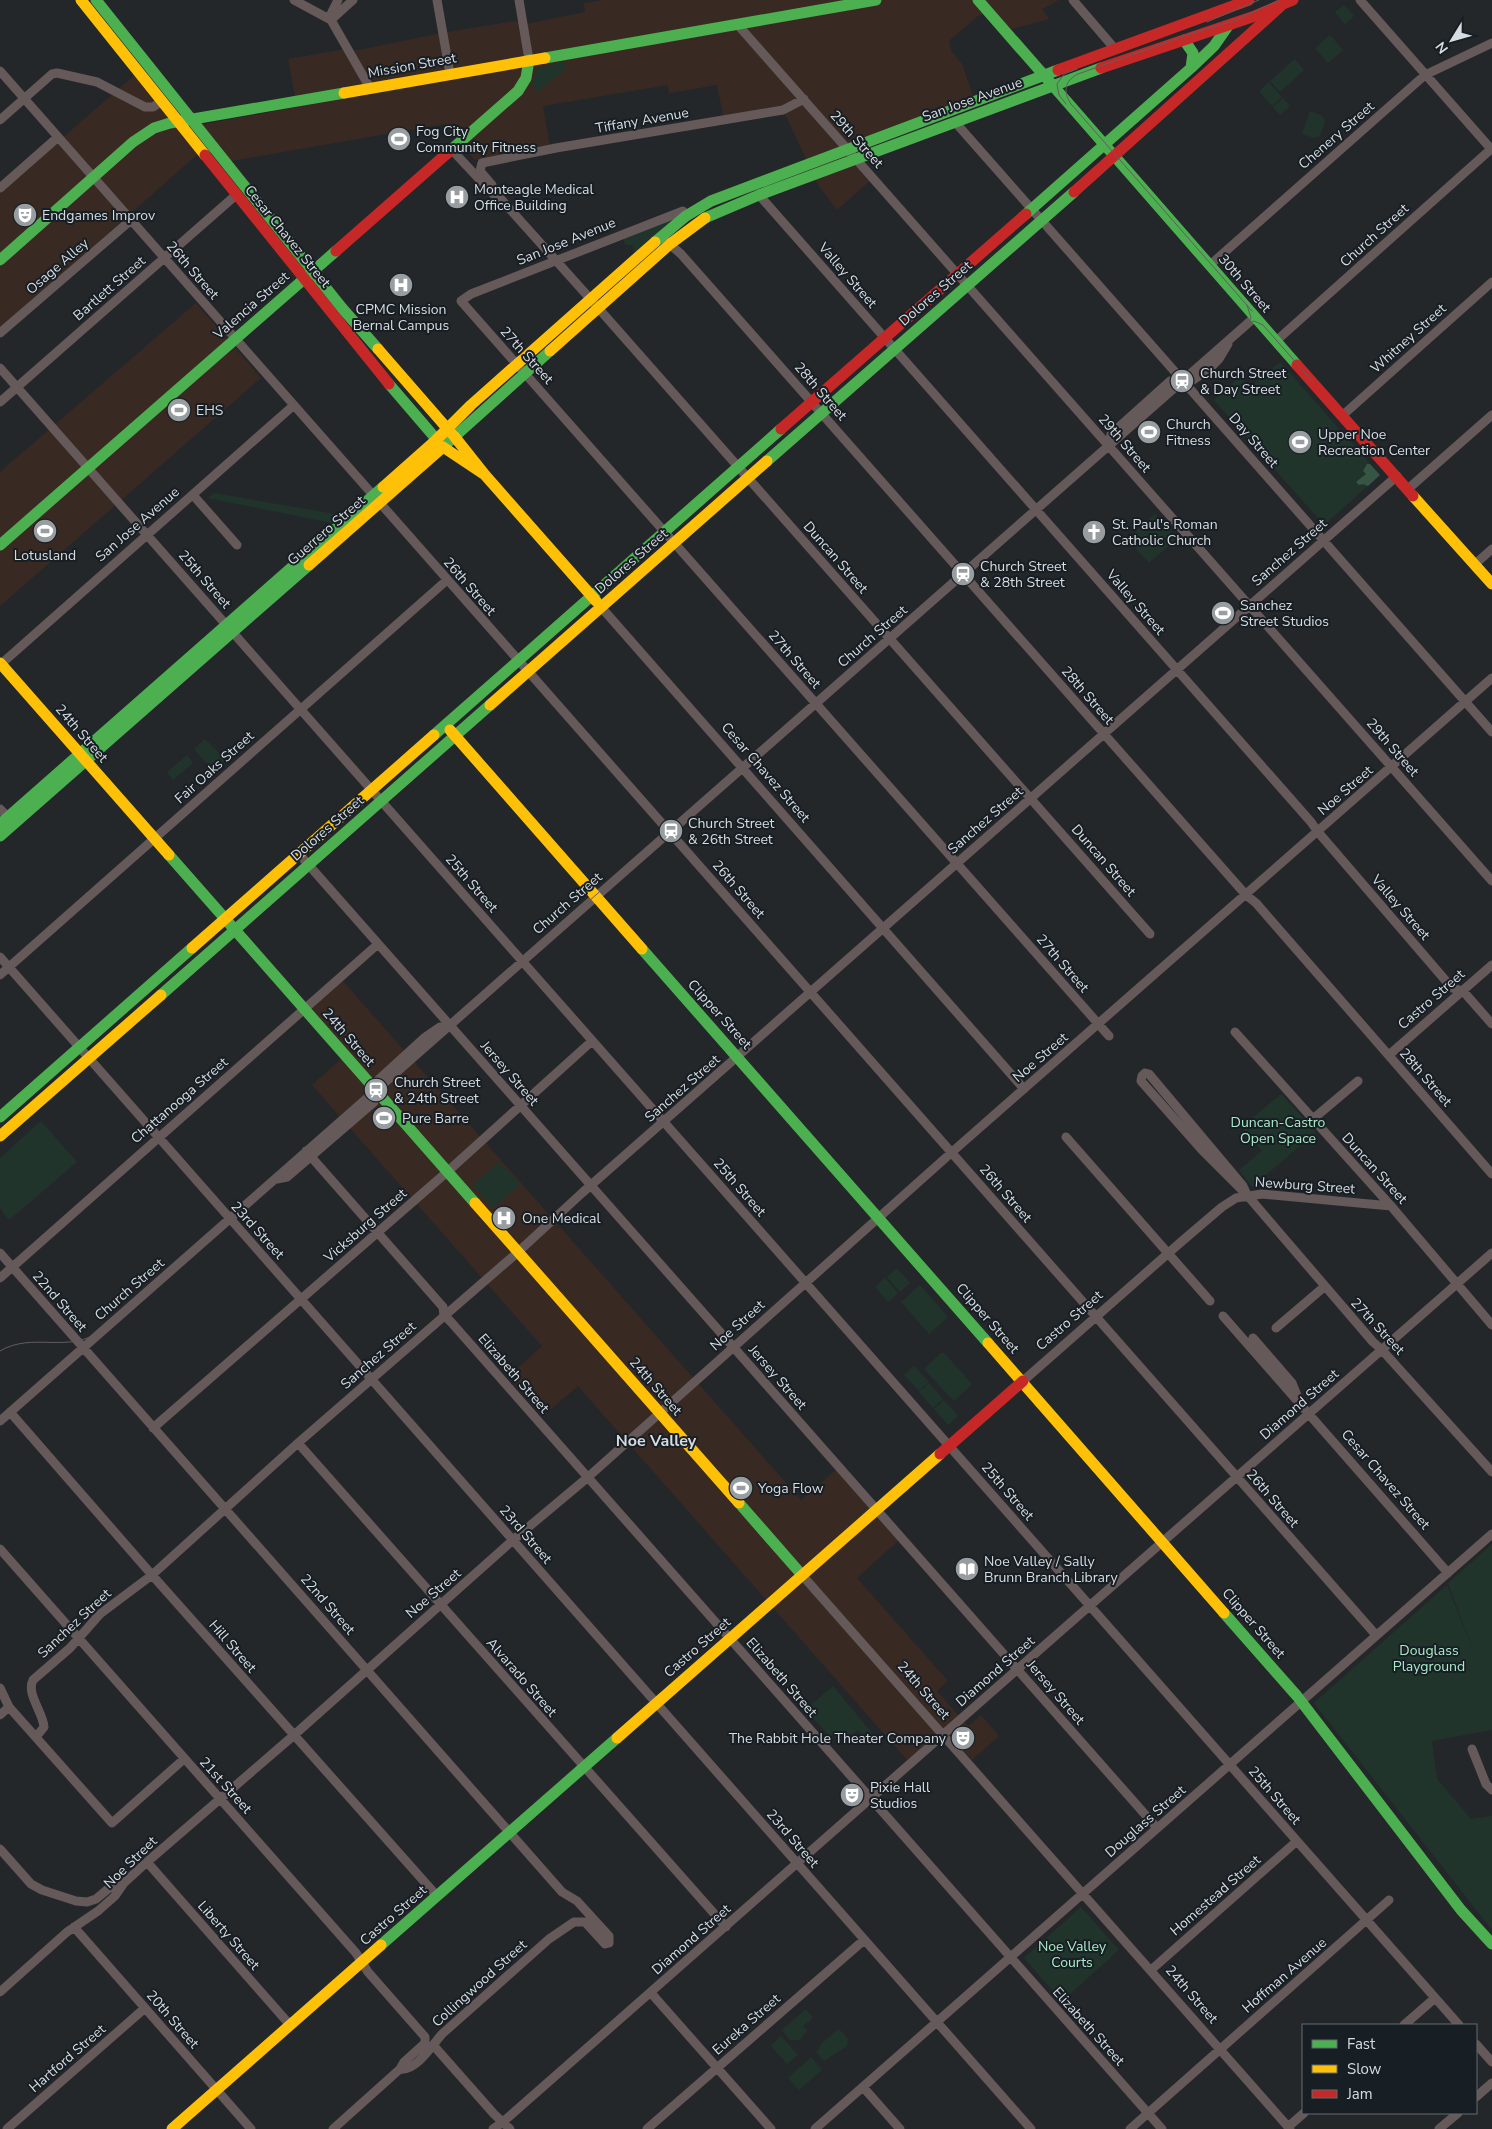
<svg xmlns="http://www.w3.org/2000/svg" width="1492" height="2129" font-family="'Nunito Sans',sans-serif">
<style>
.commercial{fill:#382a22}
.green{fill:#21342b}
.forest{fill:#365545}
.lines{fill:none;stroke-linecap:round;stroke-linejoin:round}
.street{stroke:#65595a;stroke-width:9}
.fast{stroke:#4caf50;stroke-width:11}
.slow{stroke:#ffc107;stroke-width:11}
.jam{stroke:#c62828;stroke-width:11}
.tram{stroke:#605d5e;stroke-width:1}
.labels{text-anchor:middle;stroke-width:4;stroke-linejoin:round;paint-order:stroke}
.street-label{font-size:14px;fill:#d7dce0;stroke:#171e24}
.poi-label{font-size:14px;fill:#d7dce0;stroke:#171e24;text-anchor:start}
.park-label{font-size:14px;fill:#a9eac6;stroke:#171e24}
.quarter-label{font-size:16px;font-weight:bold;fill:#d7dce0;stroke:#171e24}
</style>
<rect width="100%" height="100%" fill="#24272a"/>
<path class="commercial" d="M603 0H1059L1042 9 1049 19 1005 31 988 11 978 16 951 39 949 41 951 51 962 64 975 101 847 148 873 178 837 210 819 186 783 110 724 120 717 85 669 93 668 85 543 106 550 147 482 161 474 159 444 124 231 161 200 125 297 107 288 59 340 50H359L437 34 514 21 526 24 585 12 584 3Z
M137 73 200 152 0 329V192Z
M196 303 261 378 0 606V472Z
M341 979 801 1500 837 1469 900 1539 857 1578 948 1681 937 1691 968 1726 981 1715 999 1736 972 1760 944 1728 907 1760 578 1386 543 1416 509 1376 542 1346 312 1085 347 1054 307 1009Z"/>
<path class="green" d="M1344 5 1354 16 1345 24 1335 12Z
M1330 35 1343 50 1328 63 1315 48Z
M1295 59 1304 70 1280 92 1270 81Z
M564 62 566 69 537 92 532 85 537 69Z
M1269 82 1282 97 1272 106 1259 91Z
M1283 98 1290 106 1280 115 1273 107Z
M1310 111 1322 116 1325 121 1320 136 1314 138 1302 134Z
M685 213 634 254 633 245H625L623 238Z
M1280 362 1380 475 1324 525 1214 400 1240 376 1250 387Z
M214 493 341 515 332 523 208 498Z
M1155 514 1176 539 1149 563 1127 539Z
M205 739 228 762 215 773 194 749Z
M187 755 193 763 173 780 167 772Z
M1281 1094 1316 1132 1252 1187 1239 1170 1262 1151 1242 1127Z
M41 1121 77 1162 9 1220 0 1208V1158Z
M499 1162 520 1184 493 1208 473 1185Z
M897 1268 910 1283 900 1292 887 1277Z
M885 1278 898 1293 888 1302 875 1287Z
M920 1285 948 1317 929 1334 901 1302Z
M941 1353H944L972 1384 954 1401 924 1369Z
M914 1366 929 1382 919 1391 904 1375Z
M929 1383 943 1399 933 1408 919 1392Z
M944 1400 958 1416 948 1425 934 1409Z
M1492 1544V1730L1432 1741 1437 1779 1471 1819 1492 1816V1930L1314 1703 1447 1585 1475 1655 1448 1583Z
M833 1686 872 1733 865 1739 858 1730 849 1738 846 1734 842 1738 835 1734 830 1737 806 1709Z
M1081 1907 1119 1950 1062 2001 1024 1958Z
M806 2009 813 2018 803 2026 807 2031 800 2040H790L782 2030Z
M837 2030H840L848 2039 847 2046 824 2061 816 2052 820 2048V2045Z
M781 2036 798 2055 787 2064 771 2046Z
M811 2057 822 2070 799 2090 788 2078Z"/>
<path class="forest" d="M1367 464H1370L1380 475 1368 486 1363 484 1359 485 1356 482 1366 474 1363 471Z"/>
<g class="lines">
<path class="street" d="M294 0 331 20 370 88
M437 0 450 74
M519 0 529 60
M1073 0 1115 49
M1360 0 1492 150
M329 18 338 0
M331 20 353 0
M737 24 1492 881
M0 71 1376 1635
M0 120 52 74 57 73 97 82 145 107H153L162 101
M955 122 1492 732
M452 150 494 195 500 198 585 293 1150 934
M492 185 480 171 482 163 556 148 783 110 804 99
M0 188 58 137
M759 195 1311 822 1318 832 1452 988 1463 991 1492 1024
M683 211 471 294 461 301 1109 1036
M667 242 681 254 1246 895 1256 903 1492 1174
M1210 265 1425 75 1492 43
M0 333 131 220
M1276 341 1491 149
M0 368 1459 2025
M0 402 236 195
M1343 415 1492 282
M1109 446 1111 434 1170 381 1193 380 1210 368 1219 359 1228 344
M1408 489 1492 415
M193 495 237 545
M1475 564 1492 549
M601 607 1024 1089
M0 665 294 405
M0 809 8 817
M299 854 1157 1828
M0 957 1031 2129
M0 975 447 580
M1235 1032 1391 1206 1492 1325
M1389 1055 1492 965
M1313 1119 1358 1081
M1066 1137 1210 1301
M306 1151 443 1307 444 1315 451 1322 1162 2129
M277 1179 287 1177 374 1102 378 1080 424 1038 440 1027
M1247 1195 1243 1186 1149 1074 1145 1073 1142 1076 1141 1081 1202 1150 1247 1195 1373 1342 1382 1350 1492 1472
M0 1253 562 1892 577 1901 609 1936V1943L605 1944 585 1922H574L549 1939 442 2034C433 2044 416 2072 400 2069
M0 1278 378 944
M1223 1316 1448 1573
M1276 1328 1324 1287
M1253 1338 1292 1383 1300 1403
M1023 1381 1181 1242 1222 1207 1236 1198 1262 1194 1391 1206
M10 1412 152 1575 437 1896
M0 1421 1255 317
M153 1428 447 1172 592 1041
M298 1443 726 1927
M0 1549 356 1953 368 1972 425 2037V2043L404 2062 400 2069 333 2129
M802 1575 1290 2129
M0 1688 9 1707 112 1823 184 1759
M0 1715 9 1707
M36 1737 44 1727C43 1712 26 1694 33 1680L70 1648 100 1614 152 1575 298 1443 518 1252 582 1193 1397 476
M1472 1749 1486 1784 1492 1790
M0 1849 31 1884 42 1890 76 1901 87 1902 96 1899 108 1889 124 1883
M147 1862 290 2025
M74 1927 251 2129
M1151 1970 1297 1841
M0 1992 67 1932 98 1911 115 1896 124 1883 147 1862 293 1736 513 1540 587 1478 960 1145 1492 678
M651 1993 771 2129
M1404 2025 1435 1998
M1476 2044 1492 2062
M434 2046 494 2114 510 2129
M863 2087 900 2129
M1476 2097 1492 2083
M1288 2127 1304 2113
M7 2129 145 2008
M493 2129 503 2122C833 1833 1161 1541 1492 1253
M647 2129 864 1940
M815 2129 1492 1534
M1130 2129 1389 1900
M1439 2129 1458 2113"/>
<path class="fast" d="M96 0 342 308 378 349
M978 0 1297 365
M1184 40 1193 53 1191 68
M545 58 876 0
M451 150 518 91 526 78 529 60
M1026 214 1191 68 1214 46 1228 26
M705 218 759 195 1101 68
M655 242 686 216 711 201 1058 70
M0 260 133 142 154 128 170 123 344 93
M389 384 443 447 550 351
M767 461 1074 192
M0 545 336 251
M434 735 781 429
M0 824 383 487
M0 836 309 565
M169 855 475 1203
M642 949 988 1343
M161 995 490 705
M0 1117 192 948
M739 1503 802 1575
M1224 1613 1297 1696 1461 1910 1492 1944
M381 1945 617 1738"/>
<path class="slow" d="M81 0 205 155
M344 93 545 58
M378 349 452 434
M550 351 670 244 705 218
M454 436 485 475 596 601
M436 440 471 405 655 242
M383 487 436 440
M1413 496 1492 584
M309 565 443 447 485 475
M0 663 169 855
M490 705 767 461
M450 730 642 949
M192 948 434 735
M0 1136 161 995
M475 1203 739 1503
M988 1343 1224 1613
M617 1738 940 1454
M172 2129 381 1945"/>
<path class="jam" d="M1101 68 1252 17 1293 0
M1058 70 1249 0
M205 155 389 384
M1074 192 1281 6
M336 251 451 150
M1297 365 1413 496
M781 429 1026 214
M940 1454 1023 1381"/>
<path class="tram" d="M1207 22 1259 0
M1066 104 1059 95 1057 84 1064 74 1077 69
M1252 311 1071 104C1063 92 1064 81 1078 74L1190 34 1236 20 1279 0
M1246 327 1251 318 1247 305
M0 1351C33 1331 69 1355 102 1330L1243 325 1254 321 1263 325 1313 382"/>
</g>
<defs>
<g id="stadium-disc" transform="scale(1.25)"><circle r="9.5" fill="#989da0" stroke="#171e24"/><path d="M0-5a6.5 5 0 1 0 0 10a6.5 5 0 1 0 0-10ZM-3.5-1.8h7v3.6h-7Z" fill="#fff"/></g>
<g id="hospital-disc" transform="scale(1.25)"><circle r="9.5" fill="#989da0" stroke="#171e24"/><path d="M-5-5h3v3.5h4V-5h3V5h-3V1.5h-4V5h-3Z" fill="#fff"/></g>
<g id="theatre-disc" transform="scale(1.25)"><circle r="9.5" fill="#989da0" stroke="#171e24"/><path d="M-5-5.5Q0-4 5-5.5V0Q5 5 0 6Q-5 5-5 0ZM-3.3-2.5H-1v1.5H-3.3ZM1-2.5H3.3v1.5H1ZM-2.8 1Q0 5.5 2.8 1Z" fill="#fff"/></g>
<g id="station-disc" transform="scale(1.25)"><circle r="9.5" fill="#989da0" stroke="#171e24"/><path d="M-3-6H3Q5-6 5-4V2Q5 4 3 4L4.5 6H3L1.5 4h-3L-3 6H-4.5L-3 4Q-5 4-5 2V-4Q-5-6-3-6ZM-3.5-4v3h7v-3ZM-3.5 1v1.5H-2V1ZM2 1v1.5H3.5V1Z" fill="#fff"/></g>
<g id="church-disc" transform="scale(1.25)"><circle r="9.5" fill="#989da0" stroke="#171e24"/><path d="M-1.2-6h2.4v3.5h3.3v2.4h-3.3V6h-2.4V-.1h-3.3v-2.4h3.3Z" fill="#fff"/></g>
<g id="library-disc" transform="scale(1.25)"><circle r="9.5" fill="#989da0" stroke="#171e24"/><path d="M-6-4Q-3-5.5-.7-3.5V5Q-3 3-6 4ZM6-4Q3-5.5 .7-3.5V5Q3 3 6 4Z" fill="#fff"/></g>
</defs>
<g fill-rule="evenodd">
<use href="#stadium-disc" x="399" y="139"/>
<use href="#hospital-disc" x="457" y="197"/>
<use href="#theatre-disc" x="25" y="215"/>
<use href="#hospital-disc" x="401" y="285"/>
<use href="#station-disc" x="1182" y="381"/>
<use href="#stadium-disc" x="179" y="410"/>
<use href="#stadium-disc" x="1149" y="432"/>
<use href="#stadium-disc" x="1300" y="442"/>
<use href="#stadium-disc" x="45" y="531"/>
<use href="#church-disc" x="1094" y="532"/>
<use href="#station-disc" x="963" y="574"/>
<use href="#stadium-disc" x="1223" y="613"/>
<use href="#station-disc" x="671" y="831"/>
<use href="#station-disc" x="376" y="1090"/>
<use href="#stadium-disc" x="384" y="1118"/>
<use href="#hospital-disc" x="504" y="1218"/>
<use href="#stadium-disc" x="741" y="1488"/>
<use href="#library-disc" x="967" y="1569"/>
<use href="#theatre-disc" x="963" y="1738"/>
<use href="#theatre-disc" x="852" y="1795"/>
</g>
<g class="labels">
<g class="street-label">
<text transform="translate(412 65) rotate(-10)" y="5">Mission Street</text>
<text transform="translate(972 99) rotate(-20)" y="5">San Jose Avenue</text>
<text transform="translate(642 120) rotate(-10)" y="5">Tiffany Avenue</text>
<text transform="translate(1336 135) rotate(-41)" y="5">Chenery Street</text>
<text transform="translate(857 139) rotate(48)" y="5">29th Street</text>
<text transform="translate(1374 235) rotate(-42)" y="5">Church Street</text>
<text transform="translate(288 236) rotate(51)" y="5">Cesar Chavez Street</text>
<text transform="translate(566 241) rotate(-22)" y="5">San Jose Avenue</text>
<text transform="translate(57 266) rotate(-41)" y="5">Osage Alley</text>
<text transform="translate(193 270) rotate(49)" y="5">26th Street</text>
<text transform="translate(848 275) rotate(49)" y="5">Valley Street</text>
<text transform="translate(1245 283) rotate(49)" y="5">30th Street</text>
<text transform="translate(109 288) rotate(-41)" y="5">Bartlett Street</text>
<text transform="translate(935 293) rotate(-41)" y="5">Dolores Street</text>
<text transform="translate(251 305) rotate(-41)" y="5">Valencia Street</text>
<text transform="translate(1408 338) rotate(-42)" y="5">Whitney Street</text>
<text transform="translate(527 355) rotate(48)" y="5">27th Street</text>
<text transform="translate(821 391) rotate(49)" y="5">28th Street</text>
<text transform="translate(1254 440) rotate(49)" y="5">Day Street</text>
<text transform="translate(1125 443) rotate(49)" y="5">29th Street</text>
<text transform="translate(137 524) rotate(-41)" y="5">San Jose Avenue</text>
<text transform="translate(326 530) rotate(-41)" y="5">Guerrero Street</text>
<text transform="translate(1289 552) rotate(-41)" y="5">Sanchez Street</text>
<text transform="translate(836 557) rotate(49)" y="5">Duncan Street</text>
<text transform="translate(631 561) rotate(-41)" y="5">Dolores Street</text>
<text transform="translate(205 579) rotate(49)" y="5">25th Street</text>
<text transform="translate(470 586) rotate(49)" y="5">26th Street</text>
<text transform="translate(1136 602) rotate(49)" y="5">Valley Street</text>
<text transform="translate(872 636) rotate(-41)" y="5">Church Street</text>
<text transform="translate(795 659) rotate(49)" y="5">27th Street</text>
<text transform="translate(1088 695) rotate(49)" y="5">28th Street</text>
<text transform="translate(82 733) rotate(49)" y="5">24th Street</text>
<text transform="translate(1393 747) rotate(49)" y="5">29th Street</text>
<text transform="translate(214 767) rotate(-42)" y="5">Fair Oaks Street</text>
<text transform="translate(766 772) rotate(49)" y="5">Cesar Chavez Street</text>
<text transform="translate(1345 790) rotate(-41)" y="5">Noe Street</text>
<text transform="translate(985 820) rotate(-41)" y="5">Sanchez Street</text>
<text transform="translate(327 828) rotate(-41)" y="5">Dolores Street</text>
<text transform="translate(1104 860) rotate(49)" y="5">Duncan Street</text>
<text transform="translate(472 883) rotate(49)" y="5">25th Street</text>
<text transform="translate(739 889) rotate(49)" y="5">26th Street</text>
<text transform="translate(567 903) rotate(-41)" y="5">Church Street</text>
<text transform="translate(1401 907) rotate(49)" y="5">Valley Street</text>
<text transform="translate(1063 963) rotate(49)" y="5">27th Street</text>
<text transform="translate(1431 999) rotate(-41)" y="5">Castro Street</text>
<text transform="translate(720 1014) rotate(48)" y="5">Clipper Street</text>
<text transform="translate(349 1037) rotate(49)" y="5">24th Street</text>
<text transform="translate(1040 1057) rotate(-41)" y="5">Noe Street</text>
<text transform="translate(510 1073) rotate(49)" y="5">Jersey Street</text>
<text transform="translate(1426 1077) rotate(49)" y="5">28th Street</text>
<text transform="translate(682 1088) rotate(-41)" y="5">Sanchez Street</text>
<text transform="translate(179 1100) rotate(-41)" y="5">Chattanooga Street</text>
<text transform="translate(1375 1168) rotate(48)" y="5">Duncan Street</text>
<text transform="translate(1305 1185) rotate(4)" y="5">Newburg Street</text>
<text transform="translate(740 1187) rotate(49)" y="5">25th Street</text>
<text transform="translate(1006 1193) rotate(49)" y="5">26th Street</text>
<text transform="translate(365 1225) rotate(-41)" y="5">Vicksburg Street</text>
<text transform="translate(258 1230) rotate(48)" y="5">23rd Street</text>
<text transform="translate(129 1289) rotate(-41)" y="5">Church Street</text>
<text transform="translate(60 1301) rotate(49)" y="5">22nd Street</text>
<text transform="translate(988 1318) rotate(49)" y="5">Clipper Street</text>
<text transform="translate(1069 1320) rotate(-41)" y="5">Castro Street</text>
<text transform="translate(737 1325) rotate(-42)" y="5">Noe Street</text>
<text transform="translate(1378 1326) rotate(47)" y="5">27th Street</text>
<text transform="translate(378 1355) rotate(-41)" y="5">Sanchez Street</text>
<text transform="translate(514 1373) rotate(49)" y="5">Elizabeth Street</text>
<text transform="translate(778 1377) rotate(49)" y="5">Jersey Street</text>
<text transform="translate(656 1386) rotate(49)" y="5">24th Street</text>
<text transform="translate(1299 1404) rotate(-41)" y="5">Diamond Street</text>
<text transform="translate(1386 1479) rotate(49)" y="5">Cesar Chavez Street</text>
<text transform="translate(1008 1491) rotate(49)" y="5">25th Street</text>
<text transform="translate(1273 1498) rotate(49)" y="5">26th Street</text>
<text transform="translate(526 1534) rotate(49)" y="5">23rd Street</text>
<text transform="translate(433 1593) rotate(-41)" y="5">Noe Street</text>
<text transform="translate(328 1604) rotate(49)" y="5">22nd Street</text>
<text transform="translate(74 1623) rotate(-43)" y="5">Sanchez Street</text>
<text transform="translate(1254 1623) rotate(49)" y="5">Clipper Street</text>
<text transform="translate(233 1646) rotate(49)" y="5">Hill Street</text>
<text transform="translate(697 1647) rotate(-41)" y="5">Castro Street</text>
<text transform="translate(995 1671) rotate(-41)" y="5">Diamond Street</text>
<text transform="translate(522 1677) rotate(49)" y="5">Alvarado Street</text>
<text transform="translate(782 1677) rotate(49)" y="5">Elizabeth Street</text>
<text transform="translate(924 1690) rotate(49)" y="5">24th Street</text>
<text transform="translate(1056 1692) rotate(49)" y="5">Jersey Street</text>
<text transform="translate(226 1785) rotate(48)" y="5">21st Street</text>
<text transform="translate(1275 1795) rotate(49)" y="5">25th Street</text>
<text transform="translate(1145 1821) rotate(-41)" y="5">Douglass Street</text>
<text transform="translate(793 1838) rotate(49)" y="5">23rd Street</text>
<text transform="translate(130 1862) rotate(-44)" y="5">Noe Street</text>
<text transform="translate(1215 1895) rotate(-41)" y="5">Homestead Street</text>
<text transform="translate(393 1915) rotate(-41)" y="5">Castro Street</text>
<text transform="translate(229 1935) rotate(49)" y="5">Liberty Street</text>
<text transform="translate(691 1939) rotate(-41)" y="5">Diamond Street</text>
<text transform="translate(1284 1975) rotate(-41)" y="5">Hoffman Avenue</text>
<text transform="translate(479 1983) rotate(-42)" y="5">Collingwood Street</text>
<text transform="translate(1192 1994) rotate(49)" y="5">24th Street</text>
<text transform="translate(173 2019) rotate(49)" y="5">20th Street</text>
<text transform="translate(746 2024) rotate(-41)" y="5">Eureka Street</text>
<text transform="translate(1089 2026) rotate(48)" y="5">Elizabeth Street</text>
<text transform="translate(67 2058) rotate(-41)" y="5">Hartford Street</text>
</g>
<g class="poi-label">
<text x="416" y="136">Fog City<tspan x="416" dy="16">Community Fitness</tspan></text>
<text x="474" y="194">Monteagle Medical<tspan x="474" dy="16">Office Building</tspan></text>
<text x="42" y="220">Endgames Improv</text>
<text x="401" y="314" text-anchor="middle">CPMC Mission<tspan x="401" dy="16">Bernal Campus</tspan></text>
<text x="1200" y="378">Church Street<tspan x="1200" dy="16">&amp; Day Street</tspan></text>
<text x="196" y="415">EHS</text>
<text x="1166" y="429">Church<tspan x="1166" dy="16">Fitness</tspan></text>
<text x="1318" y="439">Upper Noe<tspan x="1318" dy="16">Recreation Center</tspan></text>
<text x="1112" y="529">St. Paul's Roman<tspan x="1112" dy="16">Catholic Church</tspan></text>
<text x="45" y="560" text-anchor="middle">Lotusland</text>
<text x="980" y="571">Church Street<tspan x="980" dy="16">&amp; 28th Street</tspan></text>
<text x="1240" y="610">Sanchez<tspan x="1240" dy="16">Street Studios</tspan></text>
<text x="688" y="828">Church Street<tspan x="688" dy="16">&amp; 26th Street</tspan></text>
<text x="394" y="1087">Church Street<tspan x="394" dy="16">&amp; 24th Street</tspan></text>
<text x="402" y="1123">Pure Barre</text>
<text x="522" y="1223">One Medical</text>
<text x="758" y="1493">Yoga Flow</text>
<text x="984" y="1566">Noe Valley / Sally<tspan x="984" dy="16">Brunn Branch Library</tspan></text>
<text x="946" y="1743" text-anchor="end">The Rabbit Hole Theater Company</text>
<text x="870" y="1792">Pixie Hall<tspan x="870" dy="16">Studios</tspan></text>
</g>
<g class="park-label">
<text x="1278" y="1127">Duncan-Castro<tspan x="1278" dy="16">Open Space</tspan></text>
<text x="1429" y="1655">Douglass<tspan x="1429" dy="16">Playground</tspan></text>
<text x="1072" y="1951">Noe Valley<tspan x="1072" dy="16">Courts</tspan></text>
</g>
<g class="quarter-label">
<text x="656" y="1446">Noe Valley</text>
</g>
</g>
<rect x="1302" y="2024" width="175" height="90" fill="#171e24" stroke="#646a6f"/>
<rect x="1312" y="2040" width="25" height="8" fill="#4caf50" stroke="#646a6f"/>
<text x="1347" y="2049" font-size="15" fill="#d7dce0">Fast</text>
<rect x="1312" y="2065" width="25" height="8" fill="#ffc107" stroke="#646a6f"/>
<text x="1347" y="2074" font-size="15" fill="#d7dce0">Slow</text>
<rect x="1312" y="2090" width="25" height="8" fill="#c62828" stroke="#646a6f"/>
<text x="1347" y="2099" font-size="15" fill="#d7dce0">Jam</text>
<g transform="translate(1452 40) rotate(233)" stroke="#171e24" stroke-width="4" paint-order="stroke">
<path d="M0-4L9 19L0 12L-9 19Z" fill="#d7dce0"/>
<text y="-8" font-size="14" font-weight="bold" text-anchor="middle" fill="#d7dce0">N</text>
</g>
</svg>
